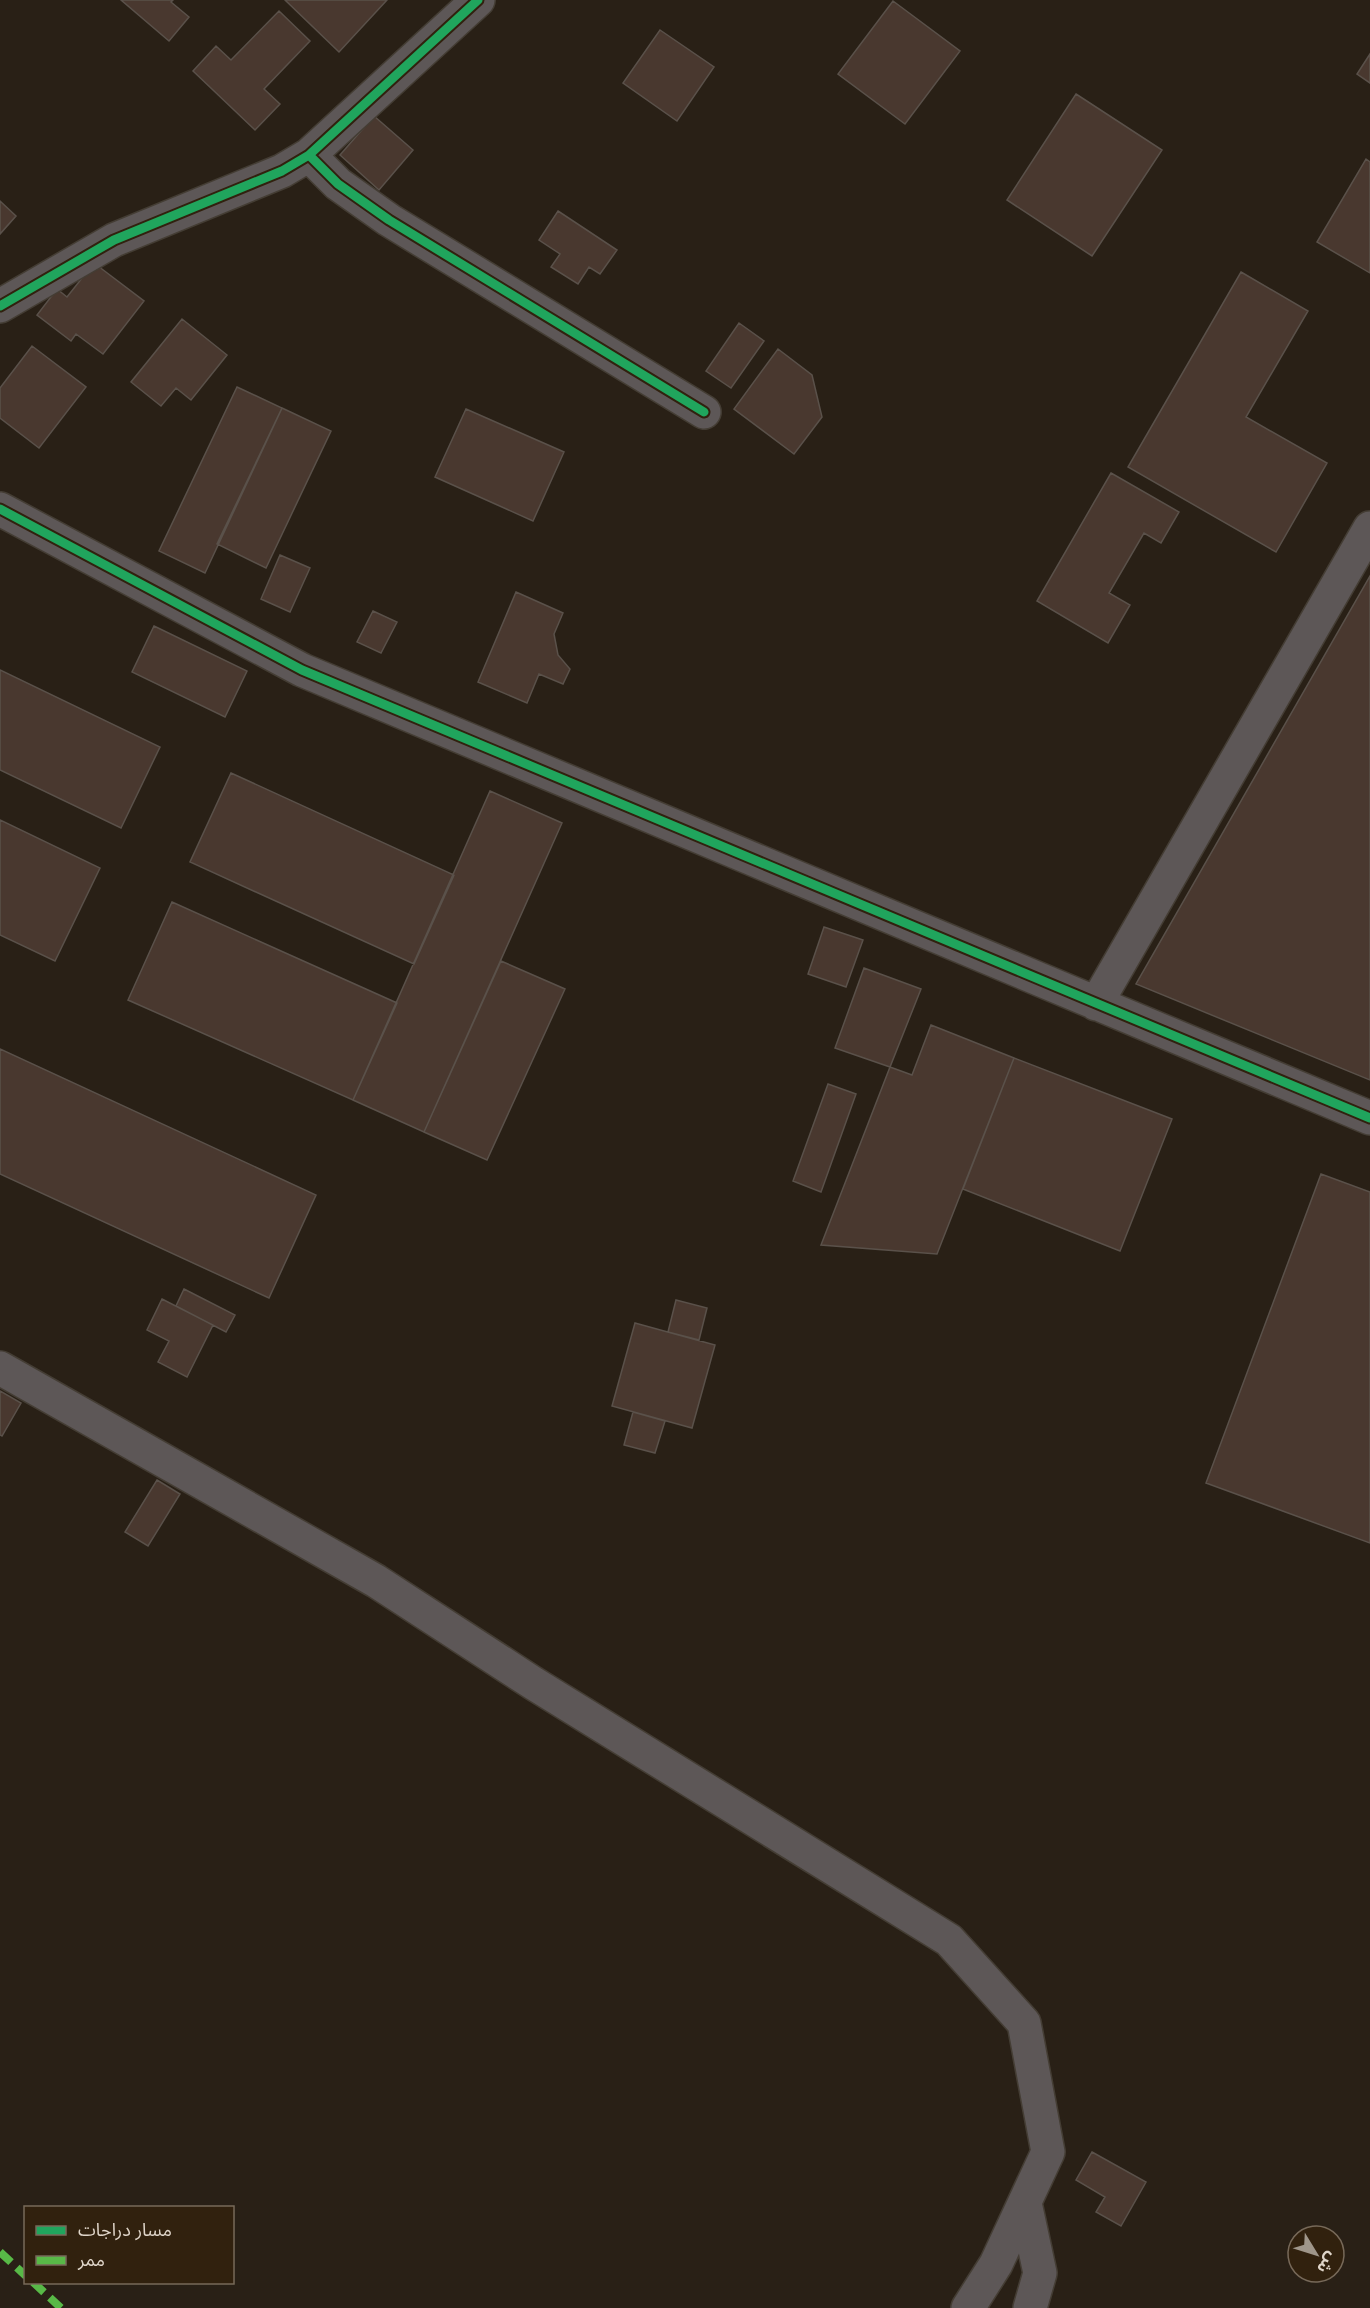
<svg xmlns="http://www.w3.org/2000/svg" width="1370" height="2308" font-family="'Noto Sans','Noto Sans Arabic',sans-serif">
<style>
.building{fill:#49382f;stroke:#5a514a;stroke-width:1.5}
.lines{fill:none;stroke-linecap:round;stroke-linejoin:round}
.minor-casing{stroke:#443d34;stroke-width:36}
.minor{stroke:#5d5757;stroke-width:33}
.quiet{stroke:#58b947;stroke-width:8;stroke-dasharray:15 8;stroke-linecap:butt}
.cycleway-casing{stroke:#31210e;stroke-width:13}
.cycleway{stroke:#20a55d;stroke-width:9}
</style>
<rect width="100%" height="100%" fill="#292016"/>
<path class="building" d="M121 0H173L171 2 189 17 169 41Z
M285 0H387L339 52Z
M893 1 960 51 905 124 838 74Z
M279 11 310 41 264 89 280 104 255 130 193 71 216 46 231 60Z
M660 30 714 67 677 121 623 83Z
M1370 54V83L1357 74Z
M1076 94 1162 150 1092 256 1007 200Z
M374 116 413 150 379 190 340 155Z
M1366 159 1370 162V273L1317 242Z
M0 201 16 216 0 234Z
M558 211 617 250 600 274 589 267 578 284 551 267 560 254 539 240Z
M94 263 144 301 103 354 76 334 71 341 37 315 57 289 67 297Z
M1241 272 1308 311 1246 417 1327 463 1276 552 1128 467Z
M182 319 227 355 191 400 176 388 161 406 131 382Z
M739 323 764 341 731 388 706 371Z
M32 346 86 387 39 448 0 418V388Z
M778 349 812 375 822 417 794 454 734 409Z
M237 387 282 408 205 573 159 551Z
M282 408 331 431 266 568 217 544Z
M466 409 564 452 533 521 435 477Z
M1111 473 1179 512 1161 543 1144 533 1109 593 1130 605 1108 643 1037 601Z
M280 555 310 568 290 612 261 599Z
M1370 576V1080L1136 984Z
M516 592 563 613 554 634 558 655 570 669 563 684 539 674 527 703 478 682Z
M373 611 397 622 381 653 357 642Z
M154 626 247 671 225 717 132 672Z
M0 670 160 747 121 828 0 770Z
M231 773 454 875 414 964 190 862Z
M490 791 562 823 424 1132 353 1100Z
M0 820 100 868 55 961 0 935Z
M172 902 397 1003 353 1100 128 1000Z
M824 927 863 940 846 987 808 974Z
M501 961 565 989 487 1160 424 1132Z
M864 968 921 989 890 1067 835 1048Z
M931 1025 1014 1058 937 1254 821 1245 890 1067 912 1075Z
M0 1049 316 1195 269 1298 0 1174Z
M1014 1058 1172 1119 1120 1251 963 1189Z
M828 1084 856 1094 821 1192 793 1181Z
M1321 1174 1370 1192V1543L1206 1483Z
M184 1289 235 1315 226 1332 176 1306Z
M162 1299 213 1325 187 1377 158 1362 169 1341 147 1330Z
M676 1300 707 1308 699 1340 668 1332Z
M635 1323 715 1345 692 1428 612 1406Z
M0 1391 21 1403 2 1436 0 1435Z
M633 1412 665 1421 655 1453 624 1445Z
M157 1480 180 1494 148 1546 125 1532Z
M1092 2152 1146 2182 1121 2226 1096 2212 1105 2197 1076 2180Z"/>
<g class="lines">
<g class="minor-casing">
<path id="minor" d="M309 155 338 184 389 220 704 412
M0 306 114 240 282 171 309 155 478 0
M0 509 302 670 1370 1118
M1096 1004 1370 528
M0 1368 376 1581 533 1683 949 1940 1024 2023 1048 2152 996 2264 968 2308
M1025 2203 1040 2273 1030 2308"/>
</g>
<use href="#minor" class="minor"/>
<path class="quiet" d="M0 2252 26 2276
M33 2282 61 2308"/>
<g class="cycleway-casing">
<path id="cycleway" d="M309 155 338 184 389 220 704 412
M0 306 114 240 282 171 309 155 478 0
M0 509 302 670 1370 1118"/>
</g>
<use href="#cycleway" class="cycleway"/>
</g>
<rect x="24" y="2206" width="210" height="78" fill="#31210e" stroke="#776959" stroke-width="1.5"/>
<rect x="36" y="2226" width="30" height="9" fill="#20a55d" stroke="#776959" stroke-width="1.5"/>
<text x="78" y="2236" font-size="18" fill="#dfd5c9">مسار دراجات</text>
<rect x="36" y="2256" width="30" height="9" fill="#58b947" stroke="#776959" stroke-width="1.5"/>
<text x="78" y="2266" font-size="18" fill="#dfd5c9">ممر</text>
<g transform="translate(1316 2254) rotate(128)"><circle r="28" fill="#31210e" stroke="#776959" stroke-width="1.5"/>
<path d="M0-4.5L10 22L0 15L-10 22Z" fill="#9f968a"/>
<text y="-9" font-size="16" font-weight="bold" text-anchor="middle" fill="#dfd5c9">ش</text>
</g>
</svg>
